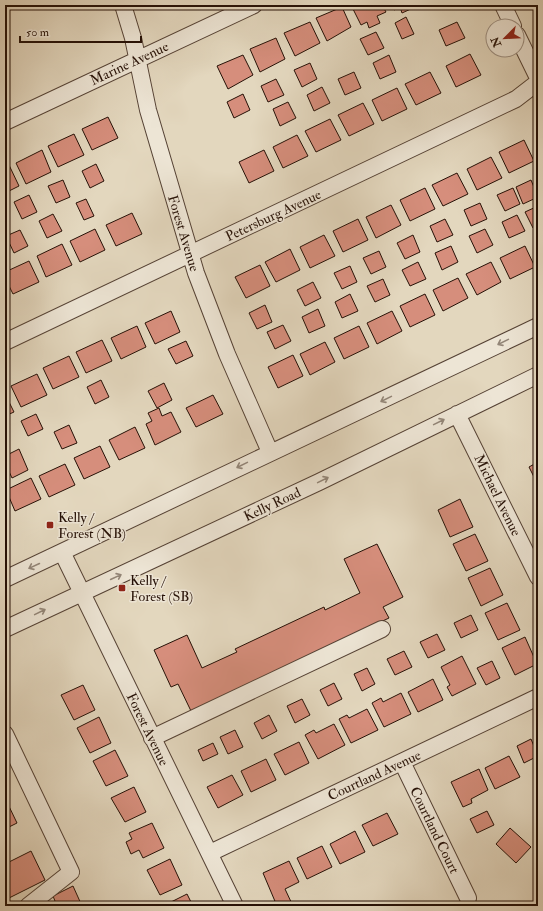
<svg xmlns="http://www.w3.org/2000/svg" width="543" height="911" font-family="'IM FELL Double Pica',serif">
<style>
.building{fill:#d68e7c;stroke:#261107}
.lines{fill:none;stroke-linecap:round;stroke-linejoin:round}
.minor-casing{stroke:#554235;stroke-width:18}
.minor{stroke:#ede5d5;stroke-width:16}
.oneway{stroke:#938678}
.poi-dot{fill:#8f2418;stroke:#ede5d5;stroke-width:1.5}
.labels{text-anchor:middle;stroke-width:3;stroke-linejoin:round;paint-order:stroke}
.street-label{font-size:14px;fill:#261107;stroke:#ede5d5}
.poi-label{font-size:14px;fill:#261107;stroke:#ede5d5;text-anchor:start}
</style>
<rect width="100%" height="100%" fill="#e3d7be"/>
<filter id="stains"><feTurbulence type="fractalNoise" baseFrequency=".005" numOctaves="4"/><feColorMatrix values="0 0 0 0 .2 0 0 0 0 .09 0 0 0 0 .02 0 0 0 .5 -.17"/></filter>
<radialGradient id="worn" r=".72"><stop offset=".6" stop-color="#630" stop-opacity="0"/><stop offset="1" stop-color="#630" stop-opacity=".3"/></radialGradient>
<path class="building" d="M351 5H382L386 12 377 16 380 23 369 28 367 22 361 25Z
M391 5H412L413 8 402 13 400 7 394 10Z
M342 7 351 27 327 41 316 18Z
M406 17 414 34 402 39 395 23Z
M310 22 320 43 295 56 284 33Z
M457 22 465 38 446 46 439 30Z
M376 32 384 48 368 55 360 39Z
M276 38 285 59 260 72 250 49Z
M470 54 481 75 456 87 446 66Z
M243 55 253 75 228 89 217 66Z
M389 55 396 72 380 79 373 63Z
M310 63 317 79 302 87 294 70Z
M354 72 361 88 345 95 338 79Z
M430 72 441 93 416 105 405 84Z
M276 79 284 95 268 102 261 86Z
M322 87 330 103 314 111 307 95Z
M397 88 407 109 382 121 372 100Z
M243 94 250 110 234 118 227 102Z
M288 102 296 118 280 126 273 109Z
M363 103 374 124 349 136 338 115Z
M108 117 118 138 92 150 82 129Z
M330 119 341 140 316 152 305 131Z
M74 134 84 155 58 167 48 146Z
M297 135 308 156 283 168 273 147Z
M524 140 534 161 509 173 499 152Z
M42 150 51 172 26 184 16 163Z
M264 150 274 171 249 183 239 162Z
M491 157 502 178 477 190 467 169Z
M96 164 104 181 90 188 82 171Z
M9 165 19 186 5 193V167Z
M457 173 468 194 443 206 432 185Z
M63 180 70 197 56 203 48 186Z
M531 180 538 197 523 204 516 187Z
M425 188 435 209 410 221 400 200Z
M513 188 520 204 505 211 497 195Z
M29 195 37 212 22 219 14 202Z
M86 199 94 216 84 220 76 203Z
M480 203 487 219 471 226 464 210Z
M391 205 401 225 376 238 366 217Z
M538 206V226L533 228 525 212Z
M132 213 142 234 116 246 106 225Z
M53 214 62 231 47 238 39 221Z
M517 215 525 231 509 238 502 222Z
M358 219 368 240 343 252 333 231Z
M445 219 453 235 437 242 430 226Z
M95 229 105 250 80 262 70 241Z
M485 229 493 245 477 253 469 236Z
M20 230 28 246 14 253 6 236Z
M324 235 335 256 310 268 300 247Z
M413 235 420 252 405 259 397 243Z
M62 244 72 265 46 277 37 256Z
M451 246 458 262 442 270 435 253Z
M525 246 535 267 510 279 500 258Z
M290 249 300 270 276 282 265 262Z
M379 251 386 267 371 274 363 258Z
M29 261 39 282 13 294 5 278V272Z
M418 262 426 279 410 286 402 270Z
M491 262 501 282 477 295 466 274Z
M260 265 270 286 246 298 235 277Z
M350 266 357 282 342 289 334 273Z
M458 278 468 298 443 311 433 290Z
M383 279 390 295 375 302 367 286Z
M313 282 321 298 305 306 297 290Z
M350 294 358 311 342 318 335 302Z
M425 294 435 315 410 327 400 306Z
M265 305 272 322 257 329 249 313Z
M318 309 325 326 309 333 302 317Z
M171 311 180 332 155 344 145 323Z
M392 311 402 331 377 344 367 323Z
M283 325 291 341 275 349 267 332Z
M137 326 146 347 121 359 111 338Z
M359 326 369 347 344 359 334 338Z
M102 340 112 361 86 373 76 352Z
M186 341 193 356 176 364 168 349Z
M325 342 335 362 310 375 300 354Z
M293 355 303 376 278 388 268 367Z
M69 356 79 377 53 389 43 368Z
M37 374 47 395 21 407 11 386Z
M101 380 109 397 95 404 87 387Z
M164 383 172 400 157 408 148 391Z
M5 394 14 412 5 416Z
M213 395 223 414 196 427 186 408Z
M159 408 162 416 171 412 181 432 155 445 146 424 152 421 148 413Z
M36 414 43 429 28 436 21 421Z
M69 425 77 443 62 449 54 432Z
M135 427 145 448 119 460 109 440Z
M100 446 110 467 84 479 74 458Z
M19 449 28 470 12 478 5 463V456Z
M538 462V485L529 467Z
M65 464 75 485 49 497 39 476Z
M31 478 41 499 15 511 6 490Z
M460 499 473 527 450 537 438 510Z
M475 534 488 561 466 571 453 544Z
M377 544 403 597 383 607 389 618 191 711 178 684 171 687 154 650 187 635 202 668 237 652 235 649 324 607 325 610 360 593 344 559Z
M490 568 503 595 481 606 468 578Z
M507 603 520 630 498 640 485 613Z
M471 615 478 630 461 638 454 623Z
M437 634 445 650 428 658 420 642Z
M525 637 537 664 515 675 502 648Z
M404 651 412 667 395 675 387 659Z
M462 656 476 684 452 696 447 687 450 685 441 667Z
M492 661 500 678 486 685 477 668Z
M367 668 375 684 362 691 354 674Z
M433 679 443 700 418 712 408 692Z
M334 683 342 699 328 706 320 690Z
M83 685 95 710 74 720 61 695Z
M401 693 411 714 384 727 372 703 381 698 383 702Z
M302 699 310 715 295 723 287 706Z
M367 709 378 730 351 743 339 719 347 715 349 718Z
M269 715 277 731 262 739 254 723Z
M99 717 111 743 90 753 77 728Z
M334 724 345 745 318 759 305 735 314 730 316 733Z
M235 730 243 747 228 754 220 737Z
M531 739 538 756 524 763 517 746Z
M299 742 309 763 285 775 274 754Z
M213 743 218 754 203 761 198 750Z
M115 750 128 776 106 786 93 761Z
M509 756 520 777 495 789 485 768Z
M266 759 276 780 251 792 241 771Z
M479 769 488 790 471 799 472 803 463 807 451 782Z
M232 775 243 795 218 808 207 787Z
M134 787 146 812 125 822 111 798Z
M5 798 17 823 5 829Z
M487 811 494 825 477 833 470 819Z
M387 813 398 834 373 846 362 825Z
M152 823 164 848 143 858 139 850 131 854 126 842 132 839 129 833Z
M510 828 531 847 516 863 496 844Z
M355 831 365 852 340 864 330 844Z
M322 846 332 867 307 879 297 858Z
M31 851 45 880 5 900V864Z
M170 859 182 885 160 895 147 870Z
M289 861 299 882 285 889 293 906H277L263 873Z
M73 886 82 906H57L53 896Z
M187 894 193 906H165V905Z"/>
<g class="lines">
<g class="minor-casing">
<path id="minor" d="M123 5 133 38 148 110 196 273 227 354 270 452
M503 5 513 26
M517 35 538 78
M5 122 254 5
M5 342 516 99 538 82
M457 414 538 577
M62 552 235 906
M5 579 538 326
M5 629 319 482 538 375
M5 734 71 872 28 906
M152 738 382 629
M402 762 468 898
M210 853 538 697"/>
</g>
<use href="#minor" class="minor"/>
</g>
<defs><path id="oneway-shaft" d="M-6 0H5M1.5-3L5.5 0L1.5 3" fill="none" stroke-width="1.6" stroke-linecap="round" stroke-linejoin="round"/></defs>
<g class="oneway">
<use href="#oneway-shaft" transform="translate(503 342) rotate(154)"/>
<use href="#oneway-shaft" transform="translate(386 399) rotate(154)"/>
<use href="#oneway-shaft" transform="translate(439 422) rotate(-26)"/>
<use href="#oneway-shaft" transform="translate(242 465) rotate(154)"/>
<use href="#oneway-shaft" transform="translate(323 480) rotate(-26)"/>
<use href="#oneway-shaft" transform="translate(34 566) rotate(155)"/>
<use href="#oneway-shaft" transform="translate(116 577) rotate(-25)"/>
<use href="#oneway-shaft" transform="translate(40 612) rotate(-26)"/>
</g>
<g class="poi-dot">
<rect x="46" y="521" width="8" height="8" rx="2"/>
<rect x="118" y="584" width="8" height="8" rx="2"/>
</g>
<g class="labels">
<g class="street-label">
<text transform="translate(129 63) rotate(-25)" y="5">Marine Avenue</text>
<text transform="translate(273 215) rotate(-25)" y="5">Petersburg Avenue</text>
<text transform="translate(184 233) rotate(73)" y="5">Forest Avenue</text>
<text transform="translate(498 495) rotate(64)" y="5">Michael Avenue</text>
<text transform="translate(272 504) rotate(-25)" y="5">Kelly Road</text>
<text transform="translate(148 729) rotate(64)" y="5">Forest Avenue</text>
<text transform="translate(374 775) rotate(-25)" y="5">Courtland Avenue</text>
<text transform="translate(435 830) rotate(64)" y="5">Courtland Court</text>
</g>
<g class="poi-label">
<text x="58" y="522">Kelly /<tspan x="58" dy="16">Forest (NB)</tspan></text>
<text x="130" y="585">Kelly /<tspan x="130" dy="16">Forest (SB)</tspan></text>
</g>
</g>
<rect width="543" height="911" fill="none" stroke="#e3d7be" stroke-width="20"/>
<rect x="6" y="6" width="531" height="899" fill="none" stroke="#261107" stroke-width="2"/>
<rect x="10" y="10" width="523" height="891" fill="none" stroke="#261107"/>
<g transform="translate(505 38) rotate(246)"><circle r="19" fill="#ede5d5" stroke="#9d9083"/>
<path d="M0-3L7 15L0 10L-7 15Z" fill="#8f2418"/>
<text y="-6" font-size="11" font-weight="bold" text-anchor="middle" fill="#261107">N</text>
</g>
<path d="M20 36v6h121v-6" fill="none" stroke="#261107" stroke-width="2"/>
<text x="26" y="36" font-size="12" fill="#261107" stroke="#ede5d5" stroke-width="3" paint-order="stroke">50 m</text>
<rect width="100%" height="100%" filter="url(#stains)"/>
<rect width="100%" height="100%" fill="url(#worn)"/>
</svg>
